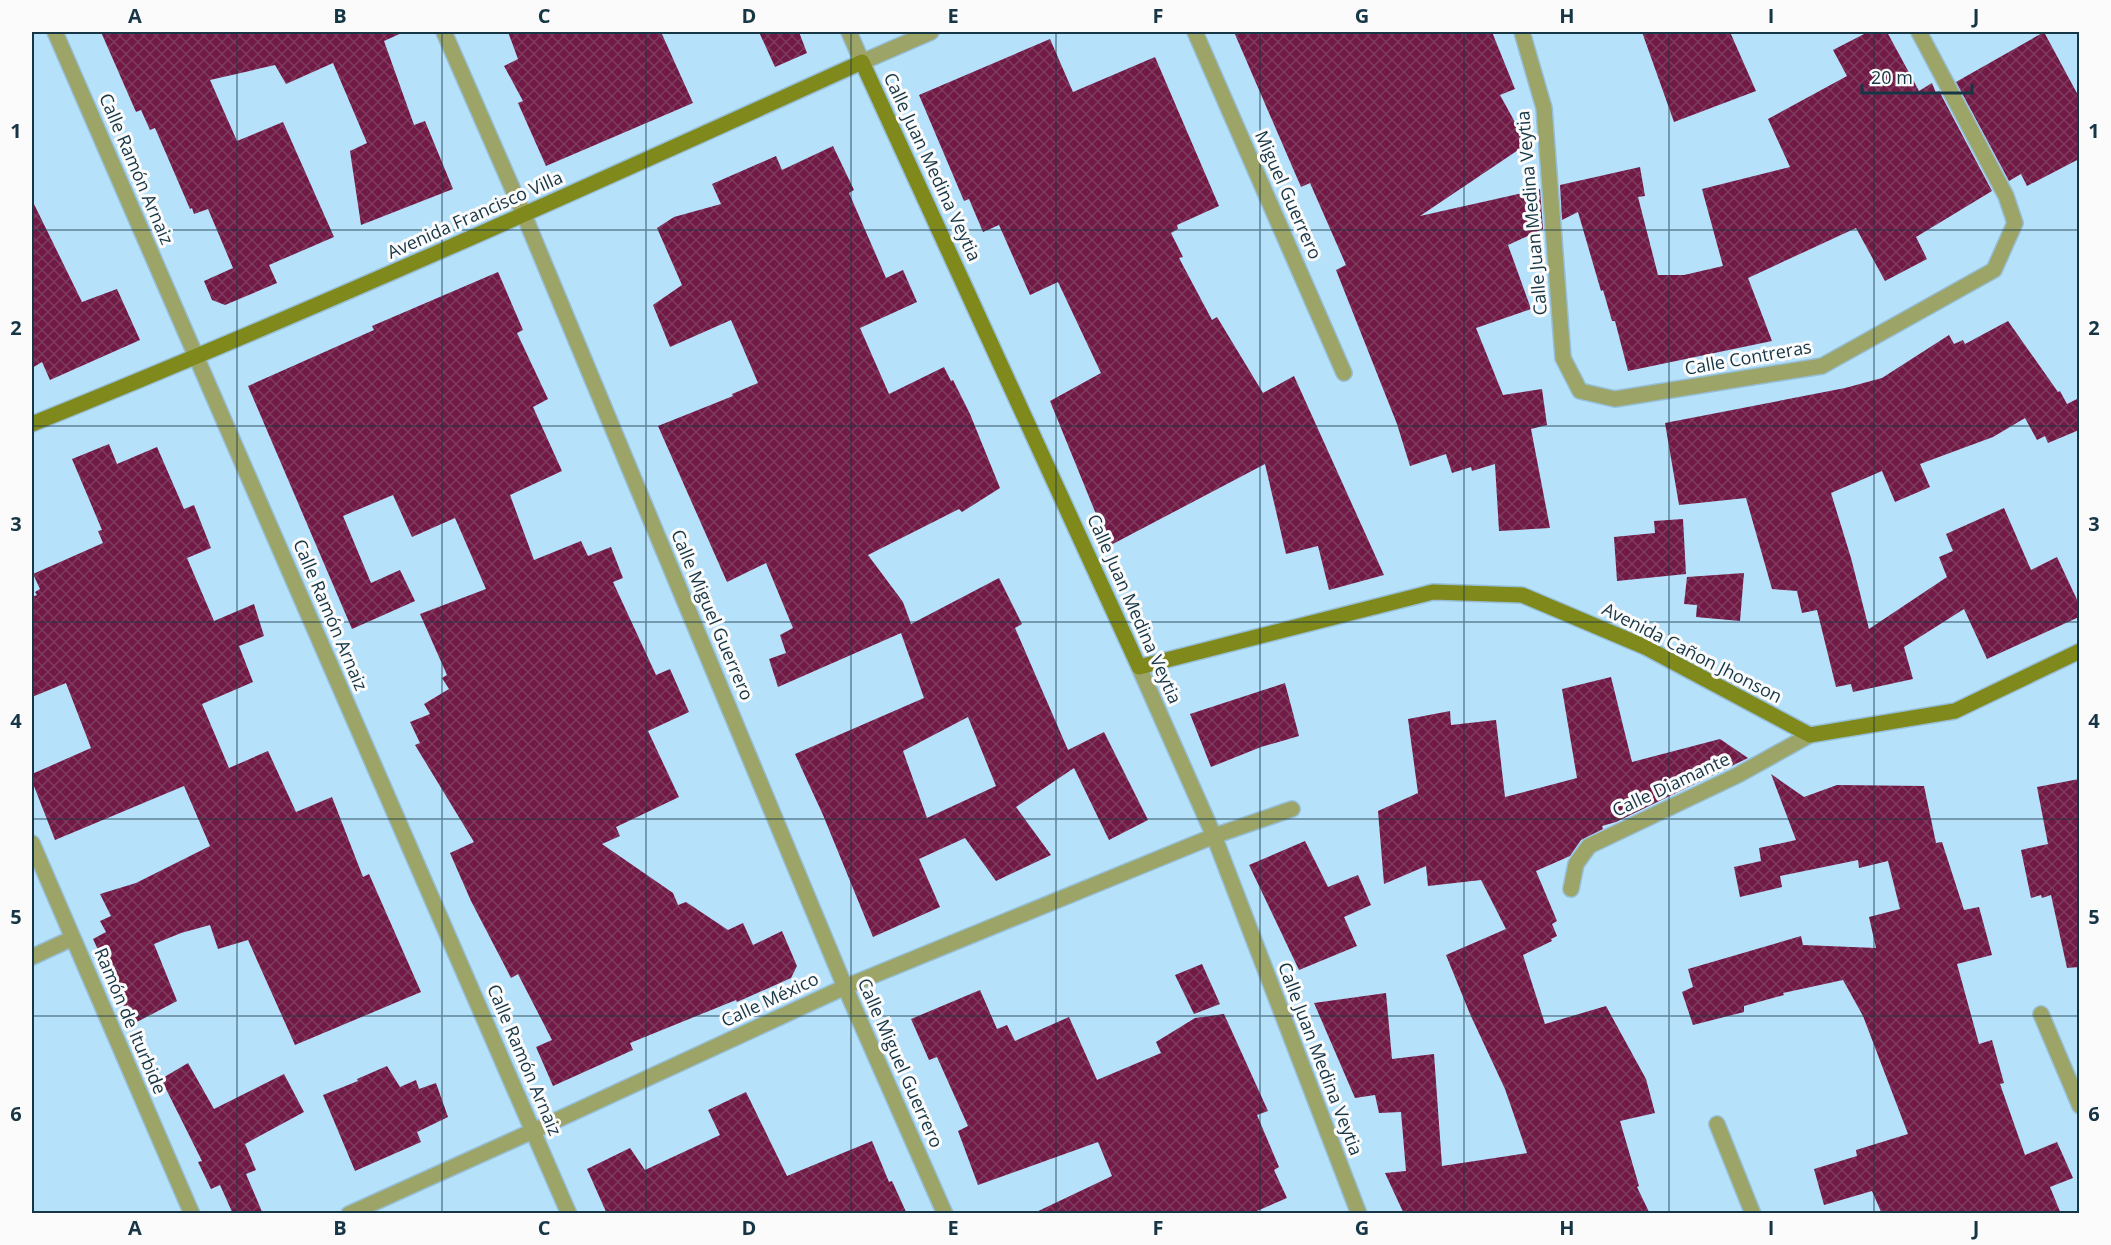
<svg xmlns="http://www.w3.org/2000/svg" width="2111" height="1245" font-family="'Open Sans',sans-serif">
<style>
.building{fill:url(#building-cross-hatch);fill-rule:evenodd}
.lines{fill:none;stroke-linecap:round;stroke-linejoin:round}
.minor-casing{stroke:#96bfd7;stroke-width:18}
.tertiary-casing{stroke:#96bfd7;stroke-width:18}
.secondary-casing{stroke:#96bfd7;stroke-width:18}
.minor{stroke:#9ca567;stroke-width:15}
.tertiary{stroke:#9ca567;stroke-width:15}
.secondary{stroke:#80891b;stroke-width:15}
.grid{fill:none;stroke:#163646;stroke-width:1.5;stroke-opacity:0.55}
.labels{text-anchor:middle;stroke-width:6;stroke-linejoin:round;paint-order:stroke}
.street-label{font-size:18px;fill:#163646;stroke:#fbfbfb}
.neatline{fill:none;stroke:#163646;stroke-width:2}
.grid-label{font-size:20px;text-anchor:middle;font-weight:bold;fill:#163646}
</style>
<defs>
<pattern id="building-cross-hatch" width="8" height="8" patternUnits="userSpaceOnUse" patternTransform="scale(1.5)"><rect width="8" height="8" fill="#711a45"/><path d="M0 0l8 8M0 8l8-8" fill="none" stroke="#7f3c5f"/></pattern>
</defs>
<rect width="100%" height="100%" fill="#b6e1fb"/>
<path class="building" d="M101 32H404L384 41 414 125 425 121 453 189 361 225 350 151 367 143 333 63 286 84 275 65 210 80 237 141 283 122 334 237 269 265 277 283 225 305 212 300 204 281 233 268 208 209 194 214 192 208 190 209 155 128 150 130 141 110 136 112Z
M508 32H661L693 103 546 166 518 103 523 101 504 66 518 59Z
M759 32H799L807 53 775 67Z
M1234 32H1492L1515 89 1500 95 1527 144 1420 216 1540 189 1543 229 1508 245 1531 309 1476 328 1503 395 1542 389 1547 425 1531 429 1550 528 1499 531 1495 464 1472 471 1471 467 1452 473 1446 454 1410 466 1397 424 1336 270 1346 265 1310 183 1301 187Z
M1642 32H1730L1756 91 1674 122Z
M1868 32H1887L1919 91 1932 83 1936 93 1939 91 1992 191 1916 237 1927 259 1885 281 1856 228 1748 278 1772 341 1628 371 1615 321H1612L1603 290 1601 291 1578 212 1562 220 1560 185 1640 167 1645 196 1638 197 1658 275H1684L1723 266 1702 189 1790 167 1768 119 1847 76 1833 50Z
M2044 32 2079 97V159L2027 186 2021 174 2009 181 1956 82Z
M1050 39 1073 92 1155 57 1219 206 1177 225 1178 229 1171 233 1183 257 1179 258 1212 320 1217 317 1263 393 1294 376 1384 575 1329 590 1318 546 1286 554 1265 464 1109 546 1050 401 1101 373 1058 282 1030 295 999 225 983 232 969 199 964 201 919 95Z
M833 146 854 190 849 193 886 278 903 270 917 302 860 328 889 394 944 367 951 381 953 380 970 414 1000 488 962 512 959 509 868 555 903 602 911 624 999 578 1022 624 1015 628 1068 750 1104 732 1148 820 1109 840 1074 768 1016 807 1051 855 996 881 965 838 919 859 940 907 873 937 823 815 795 754 924 698 901 633 778 687 769 659 786 653 780 635 793 628 766 563 727 582 658 426 733 396 732 394 758 383 731 320 670 347 653 305 682 285 657 228 674 217 721 204 712 184 776 156 782 170ZM968 717 996 786 927 818 903 751Z
M32 200 82 302 117 289 140 340 50 380 42 362 32 368Z
M498 272 523 330 517 333 548 399 533 407 562 471 510 495 534 560 581 541 588 556 611 547 623 578 613 582 656 675 670 669 689 712 648 731 679 797 616 827 620 836 602 844 673 893 678 905 686 902 728 930 743 923 753 945 782 931 797 966 791 978 737 1002 736 1000 630 1043 633 1050 553 1086 536 1047 552 1040 518 974 511 978 471 901 450 853 474 842 415 745 420 743 410 722 430 714 424 704 449 689 442 678 447 675 420 614 486 589 455 518 412 537 393 495 343 516 371 583 400 570 415 601 352 629 248 386 374 330 372 326Z
M2008 321 2058 392 2060 391 2067 404 2079 398V430L2048 443 2045 436 2037 440 2025 418 1993 437 1920 464 1930 487 1895 502 1882 471 1831 493 1851 558 1869 629 1947 577 1939 557 1953 551 1946 534 2004 508 2031 570 2057 557 2079 604V617L1987 659 1964 609 1904 647 1913 679 1853 692 1851 684 1836 687 1817 610 1802 613 1797 591 1772 589 1746 498 1679 505 1665 423 1845 388 1882 378 1949 335 1954 344 1963 340 1965 344Z
M109 444 117 464 157 447 184 509 194 505 211 548 187 558 214 621 254 604 264 636 239 646 253 682 202 704 229 768 268 751 296 812 332 797 363 877 369 874 421 992 295 1045 248 940 218 949 210 925 181 933 154 944 177 1001 135 1023 128 1005 124 1006 93 939 106 932 100 921 111 916 100 894 136 883 210 846 184 786 55 840 32 781V774L91 748 66 683 32 697V597L37 595 35 592 40 589 33 574 103 543 98 531 102 530 72 459Z
M1683 519 1686 574 1617 581 1614 537 1655 533 1654 521Z
M1744 573 1740 621 1696 617 1697 605 1684 604 1687 577Z
M1611 677 1632 762 1720 739 1748 758 1616 822 1602 826 1603 829 1581 840 1570 856 1536 871 1557 921 1552 924 1557 936 1551 939 1552 941 1523 955 1545 1024 1606 1006 1646 1079 1655 1113 1620 1121 1639 1186 1637 1187 1650 1214H1404L1385 1173 1406 1171 1401 1112 1379 1113 1375 1095 1355 1098 1314 1003 1386 993 1392 1059 1434 1054 1442 1166 1527 1153 1505 1089 1470 1014 1446 955 1506 929 1481 880 1428 886 1426 866 1384 884 1378 811 1418 793 1408 719 1450 711 1451 725 1496 720 1505 797 1577 778 1562 689Z
M1285 683 1299 736 1261 747 1211 767 1190 714Z
M1771 774 1804 797 1837 785 1924 786 1936 843 1942 842 1964 910 1979 907 1992 955 1957 964 1979 1044 1992 1040 2004 1083 2000 1084 2025 1155 2057 1142 2073 1178 2050 1187 2061 1214H1882L1872 1191 1824 1205 1814 1169 1857 1156 1856 1150 1908 1134 1863 1016 1843 980 1783 993 1784 995 1744 1006V1012L1693 1025 1682 992 1693 987 1688 969 1801 936 1803 945 1876 948 1869 917 1900 909 1888 861 1859 868 1858 860 1780 876 1782 887 1740 897 1734 867 1761 861 1759 848 1796 840Z
M2079 779V967L2067 968 2051 895 2042 898 2041 895 2031 898 2021 850 2048 844 2037 787Z
M1305 841 1328 887 1358 875 1371 905 1344 917 1357 946 1299 970 1249 865Z
M1202 964 1220 1004 1194 1014 1175 975Z
M980 990 997 1029 1007 1025 1015 1041 1069 1017 1097 1080 1161 1053 1156 1042 1195 1018 1224 1014 1268 1111 1257 1115 1279 1167 1274 1170 1287 1198 1250 1214H1032L1112 1176 1098 1142 978 1185 958 1131 968 1126 937 1057 929 1060 911 1019Z
M188 1063 214 1109 284 1074 304 1112 245 1144 256 1170 246 1174 263 1214H233L220 1185 211 1189 198 1162 202 1161 161 1079Z
M387 1066 400 1087 416 1080 419 1089 436 1083 448 1117 417 1132 421 1142 355 1171 323 1095 358 1081 357 1079Z
M746 1092 787 1176 872 1141 889 1182 892 1181 907 1214H607L587 1169 630 1148 645 1170 720 1135 708 1110Z"/>
<g class="lines">
<g class="minor-casing">
<path id="minor" d="M55 32 569 1214
M849 32 862 62
M1195 32 1344 373
M1522 32 1544 108 1563 358 1580 391 1615 399 1822 366 1994 270 2015 223 2006 196 1919 32
M524 215 845 987 945 1214
M1139 667 1214 836 1359 1214
M32 843 192 1214
M1571 889 1576 864 1589 846 1738 775 1810 735
M32 957 73 938
M2041 1014 2080 1106
M1717 1124 1753 1214
M349 1214 533 1131 845 987 1214 836 1292 809"/>
</g>
<g class="tertiary-casing">
<path id="tertiary" d="M444 32 524 215
M862 62 931 32"/>
</g>
<g class="secondary-casing">
<path id="secondary" d="M32 424C312 311 587 187 862 62L1139 667 1433 592 1522 595 1645 647 1810 735 1955 711 2080 651"/>
</g>
<use href="#minor" class="minor"/>
<use href="#tertiary" class="tertiary"/>
<use href="#secondary" class="secondary"/>
</g>
<path class="grid" d="M237 32V1214M442 32V1214M646 32V1214M851 32V1214M1056 32V1214M1260 32V1214M1464 32V1214M1669 32V1214M1874 32V1214M32 230H2080M32 426H2080M32 622H2080M32 819H2080M32 1016H2080"/>
<g class="labels">
<g class="street-label">
<text transform="translate(932 167) rotate(65)" y="6">Calle Juan Medina Veytia</text>
<text transform="translate(136 169) rotate(67)" y="6">Calle Ramón Arnaiz</text>
<text transform="translate(1288 195) rotate(66)" y="6">Miguel Guerrero</text>
<text transform="translate(1532 213) rotate(-95)" y="6">Calle Juan Medina Veytia</text>
<text transform="translate(475 215) rotate(-24)" y="6">Avenida Francisco Villa</text>
<text transform="translate(1748 358) rotate(-10)" y="6">Calle Contreras</text>
<text transform="translate(1134 609) rotate(66)" y="6">Calle Juan Medina Veytia</text>
<text transform="translate(330 615) rotate(67)" y="6">Calle Ramón Arnaiz</text>
<text transform="translate(712 615) rotate(67)" y="6">Calle Miguel Guerrero</text>
<text transform="translate(1692 653) rotate(27)" y="6">Avenida Cañon Jhonson</text>
<text transform="translate(1671 785) rotate(-25)" y="6">Calle Diamante</text>
<text transform="translate(770 1000) rotate(-25)" y="6">Calle México</text>
<text transform="translate(130 1021) rotate(67)" y="6">Ramón de Iturbide</text>
<text transform="translate(1320 1059) rotate(69)" y="6">Calle Juan Medina Veytia</text>
<text transform="translate(524 1060) rotate(67)" y="6">Calle Ramón Arnaiz</text>
<text transform="translate(900 1063) rotate(66)" y="6">Calle Miguel Guerrero</text>
</g>
</g>
<rect width="2111" height="1245" fill="none" stroke="#fbfbfb" stroke-width="66"/>
<path d="M1862 84v9h110v-9" fill="none" stroke="#163646" stroke-width="3"/>
<text x="1871" y="84" font-size="18" fill="#163646" stroke="#fbfbfb" stroke-width="4.5" paint-order="stroke">20 m</text>
<rect x="33" y="33" width="2045" height="1179" class="neatline"/>
<g class="grid-label">
<text x="135" y="23">A</text>
<text x="340" y="23">B</text>
<text x="544" y="23">C</text>
<text x="749" y="23">D</text>
<text x="953" y="23">E</text>
<text x="1158" y="23">F</text>
<text x="1362" y="23">G</text>
<text x="1567" y="23">H</text>
<text x="1771" y="23">I</text>
<text x="1976" y="23">J</text>
<text x="16" y="138">1</text>
<text x="2094" y="138">1</text>
<text x="16" y="335">2</text>
<text x="2094" y="335">2</text>
<text x="16" y="531">3</text>
<text x="2094" y="531">3</text>
<text x="16" y="728">4</text>
<text x="2094" y="728">4</text>
<text x="16" y="924">5</text>
<text x="2094" y="924">5</text>
<text x="16" y="1121">6</text>
<text x="2094" y="1121">6</text>
<text x="135" y="1235">A</text>
<text x="340" y="1235">B</text>
<text x="544" y="1235">C</text>
<text x="749" y="1235">D</text>
<text x="953" y="1235">E</text>
<text x="1158" y="1235">F</text>
<text x="1362" y="1235">G</text>
<text x="1567" y="1235">H</text>
<text x="1771" y="1235">I</text>
<text x="1976" y="1235">J</text>
</g>
</svg>
